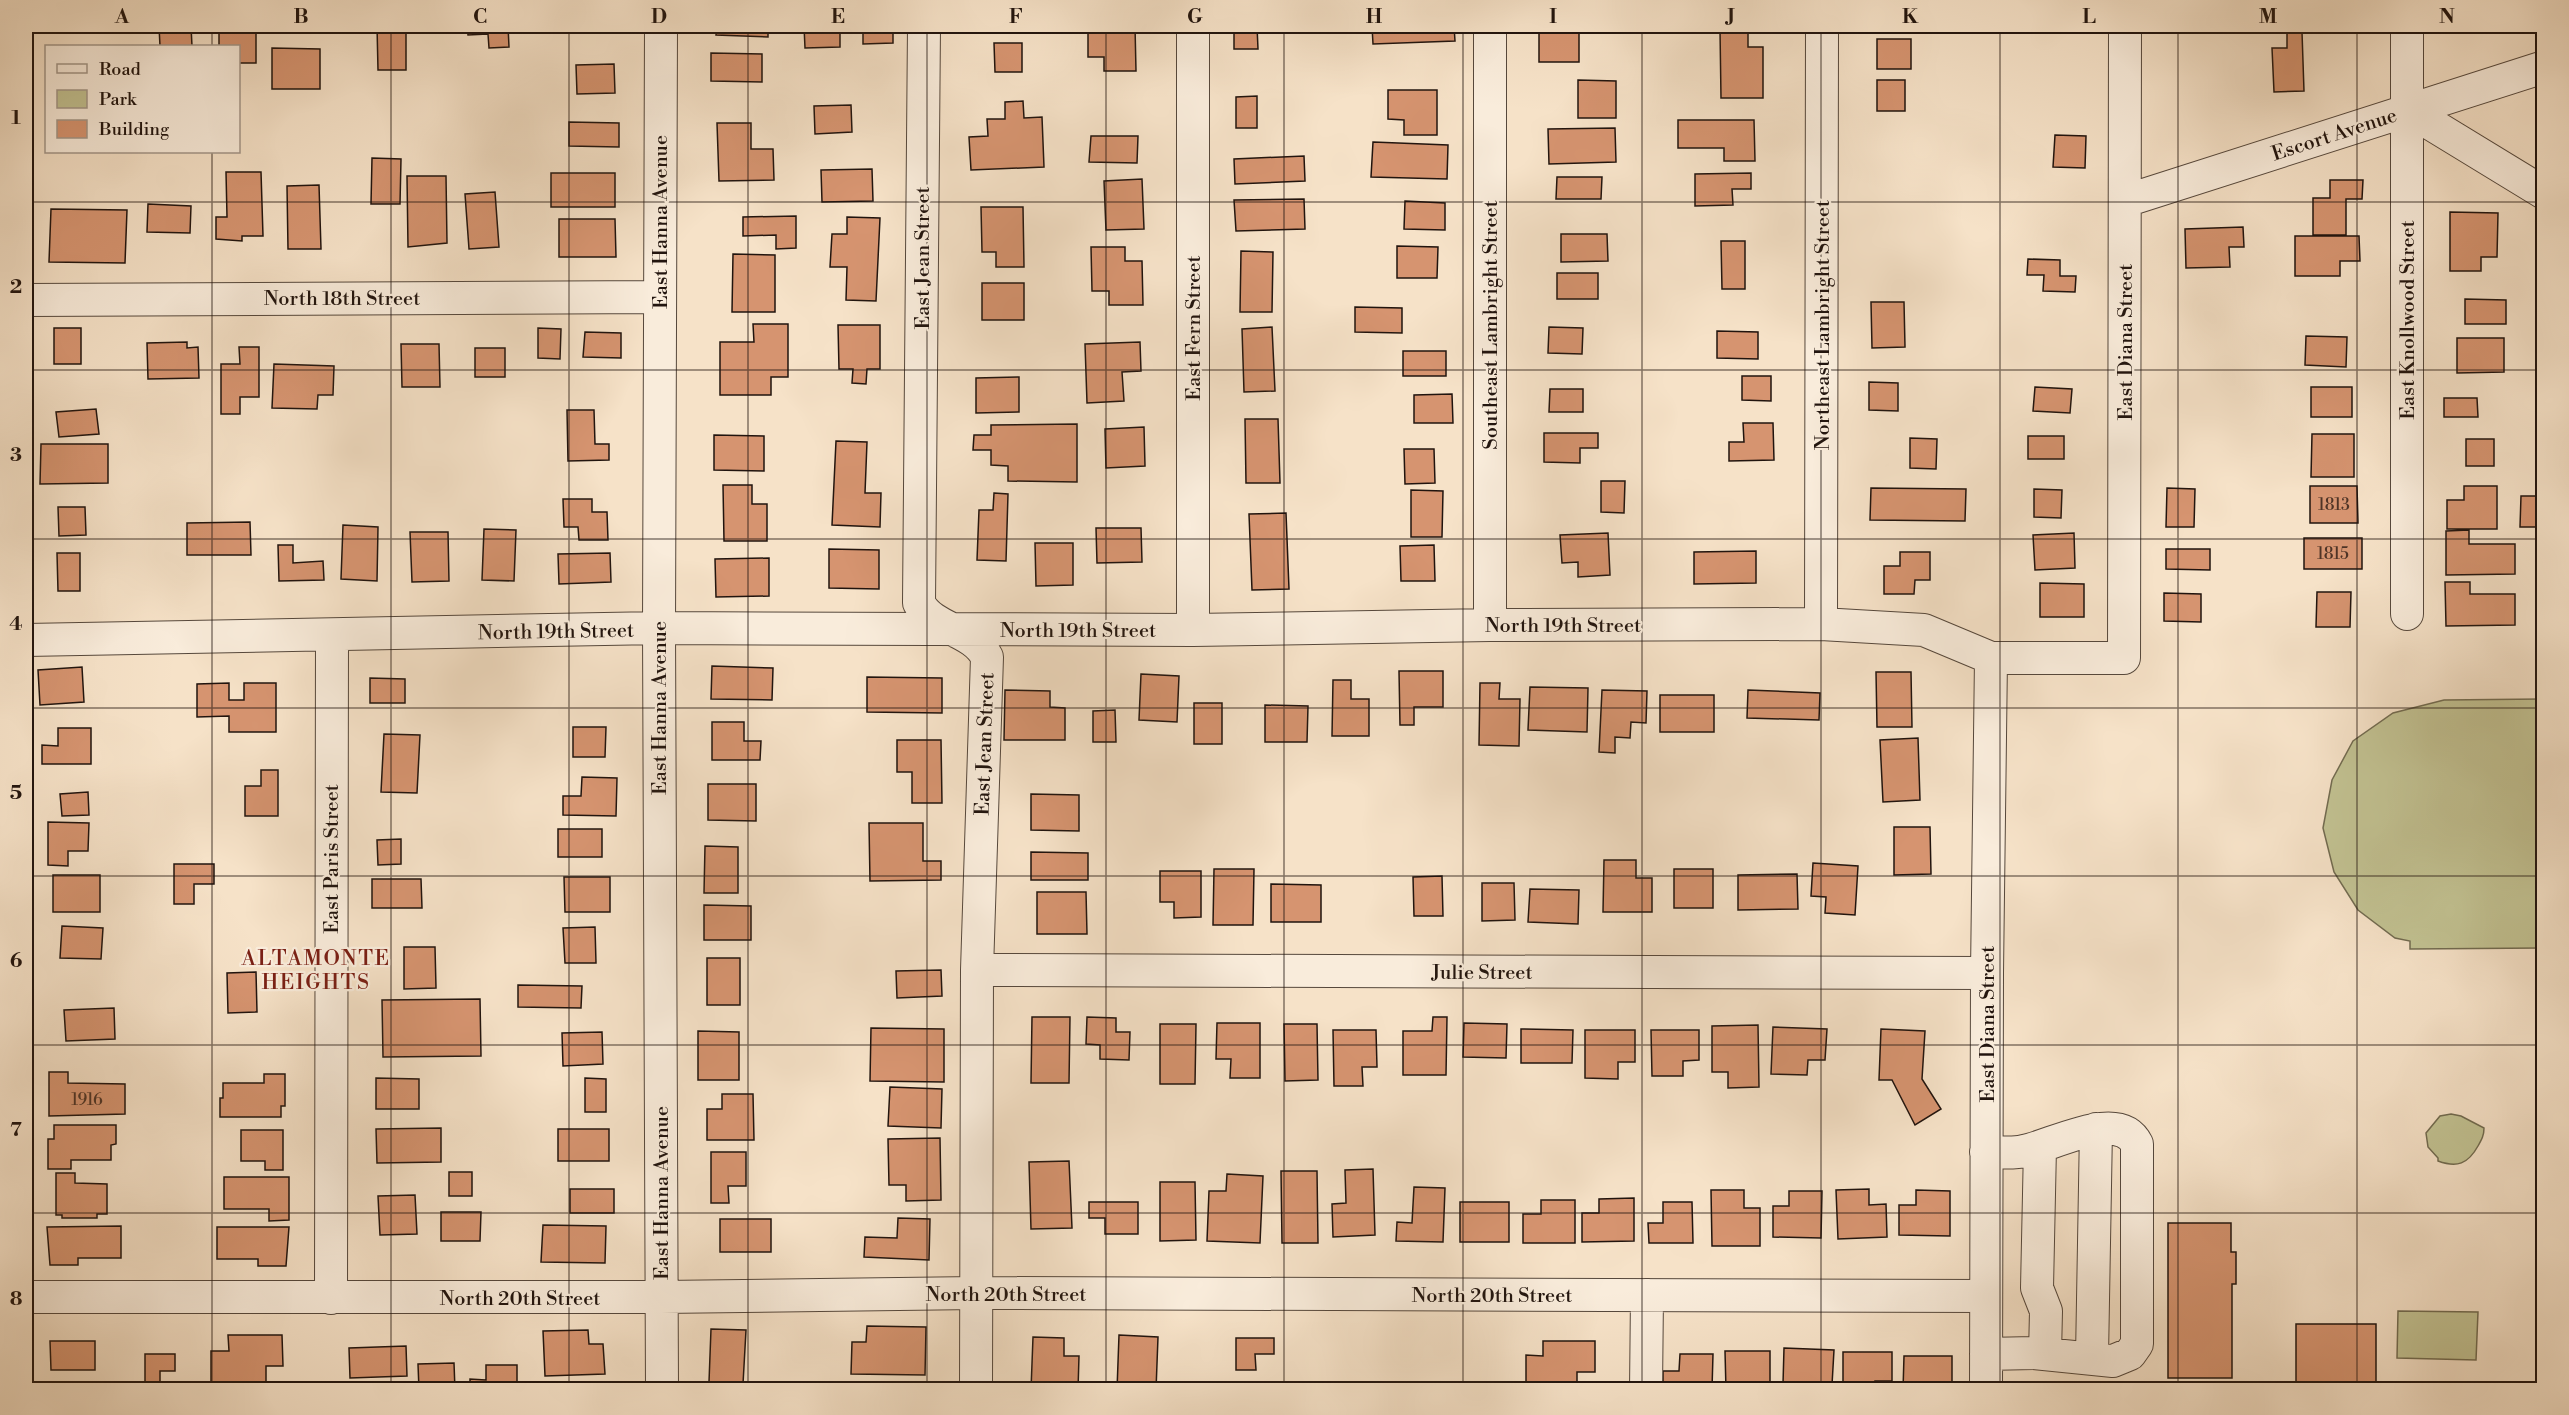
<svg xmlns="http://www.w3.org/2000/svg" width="2569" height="1415" font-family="'Libre Bodoni',serif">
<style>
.green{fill:#c2c292;stroke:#726b50;stroke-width:1.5}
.building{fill:#d69470;stroke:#21140e;stroke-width:1.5}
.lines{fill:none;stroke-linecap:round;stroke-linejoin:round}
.minor-casing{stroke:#56483c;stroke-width:34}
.minor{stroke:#f9ecdb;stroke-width:32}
.grid{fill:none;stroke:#21140e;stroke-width:1.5;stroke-opacity:0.55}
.labels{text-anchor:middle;stroke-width:4.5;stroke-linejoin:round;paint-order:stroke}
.number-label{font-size:16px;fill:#4e3426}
.street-label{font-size:20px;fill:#21140e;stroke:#f9ecdb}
.neighbourhood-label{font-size:21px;letter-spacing:1.5px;fill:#7a1f14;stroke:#f9ecdb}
.neatline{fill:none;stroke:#21140e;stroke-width:2}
.grid-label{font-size:20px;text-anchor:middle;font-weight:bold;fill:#21140e}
</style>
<rect width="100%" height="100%" fill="#f6e2c8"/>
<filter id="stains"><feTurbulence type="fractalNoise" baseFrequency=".00333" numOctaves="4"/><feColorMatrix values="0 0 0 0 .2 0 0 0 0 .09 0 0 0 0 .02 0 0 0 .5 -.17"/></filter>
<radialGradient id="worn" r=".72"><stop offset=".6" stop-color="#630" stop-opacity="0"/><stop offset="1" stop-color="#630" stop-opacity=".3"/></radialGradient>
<path class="green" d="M2543 699V948L2410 949V941L2395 938 2358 910 2334 872 2323 828 2332 780 2353 741 2393 713 2444 700Z
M2451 1114 2461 1116 2484 1128C2484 1135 2482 1139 2478 1146 2468 1164 2457 1168 2438 1161V1158L2428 1147 2426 1133 2440 1116Z
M2398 1311 2478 1312 2476 1360 2397 1358Z"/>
<path class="building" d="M159 26H191L192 46H160Z
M219 26H256V63H238V46H219Z
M377 26H406V70H378Z
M467 26H508L509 47 489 48 488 34 468 35Z
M717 26H768V37L716 35Z
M804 26H840V47L805 48Z
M863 26H893V43L863 44Z
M986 26H1033V32H986Z
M1088 26H1135L1136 71H1104V57H1088Z
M1234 26H1257L1258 49H1234Z
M1372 26H1454L1455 41 1373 44Z
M1539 26H1579V62H1539Z
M1720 30H1748V47H1763V98H1721Z
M2302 32 2304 91 2274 92 2272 48H2287V33Z
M1877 39H1911V69H1877Z
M994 43H1022V72H995Z
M272 48 320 49V89H272Z
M711 53 762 54V82L711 81Z
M614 64 615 93 577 94 576 65Z
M1578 80 1616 81V118H1578Z
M1877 80H1905V111H1877Z
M1388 90H1437V135H1404V120L1388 119Z
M1257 96V128H1236V97Z
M1023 101 1024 118 1042 117 1044 167 971 170 969 137 988 136 987 119H1005V102Z
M851 105 852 132 815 134 814 106Z
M2537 116H2544V148H2541Z
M1678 120H1754L1755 161H1724V148H1678Z
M569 122 619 123V147L569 146Z
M717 123H751V149H773L774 180 719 181Z
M1615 128 1616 162 1549 164 1548 129Z
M2055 135 2086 136 2085 168 2053 167Z
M1091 136H1138L1137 163 1089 162Z
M1373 142 1448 145 1447 179 1371 177Z
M1304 156 1305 181 1235 184 1234 159Z
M372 158 401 159 400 204H371Z
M872 169 873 201 822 202 821 170Z
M226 172H261L263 236H242V241L216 239V217H227Z
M551 173H615V207H551Z
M1751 173V189H1732L1733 205 1695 206V174Z
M407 176H446L447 243 408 247Z
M1557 177H1602L1601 199H1556Z
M1142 179 1144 229 1106 230 1104 181Z
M2330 180H2363L2362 199H2346V235H2313V198H2330Z
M319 185 321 249H288L287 186Z
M495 192 499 247 469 249 465 194Z
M1304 199 1305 229 1236 231 1234 200Z
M1405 201 1445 203V230L1404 229Z
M148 204 191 206 190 233 147 232Z
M981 207H1023L1024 267H996V252H982Z
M51 209 127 210 125 263 49 262Z
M2450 212 2498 213 2497 257H2481V271H2450Z
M796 216V248L776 249V235L743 236V217Z
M847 217 880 218 876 301 846 300 847 267H830L832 234H847Z
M559 219H615L616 257H559Z
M2243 227 2244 247H2229L2230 267 2186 268 2185 229Z
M1561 234H1607L1608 261 1561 262Z
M2295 236H2359L2360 261H2340V276H2295Z
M1721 241H1745V289H1722Z
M1397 246 1438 247 1437 278H1397Z
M1091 247H1125V261H1142L1143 305H1109V291H1092Z
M1241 251 1273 252 1272 312H1240Z
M733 254 775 255V312H732Z
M2028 259 2060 260V276H2076L2075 292 2043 291 2044 275H2027Z
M1557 273H1598V299H1557Z
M982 283H1024V320H982Z
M2465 299 2506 300V324H2465Z
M1871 302H1904L1905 347 1872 348Z
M1355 307 1402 308V333L1355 332Z
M753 324H788V377H771V395H720V342H754Z
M838 325H880V369H867L866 384 852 383 853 369H839Z
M1272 327 1275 391 1244 392 1242 329Z
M1549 327 1583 328 1582 354 1548 353Z
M54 328H81V364H54Z
M538 328 561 329 560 359 538 358Z
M1717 331 1758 332V359L1717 358Z
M585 332 621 333V358L583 357Z
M2306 336 2347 337 2346 367 2305 365Z
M2457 338H2504V372L2457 373Z
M187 342V348L198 347 199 378 148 379 147 343Z
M1140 342 1141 371 1122 372 1124 401 1087 403 1085 344Z
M401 344H439L440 387H402Z
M239 347H259V397H240V414H221V364H240Z
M475 348H505V377H475Z
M1403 351H1446V376H1403Z
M274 364 334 366 333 395H318L317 409 272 408Z
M1742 376H1771V401L1742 400Z
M1019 377V412L976 413V378Z
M1869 382 1898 383V411L1869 410Z
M2035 387 2072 389 2070 413 2033 411Z
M2311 387H2352V417H2311Z
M1550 389H1583V412H1549Z
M1452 394 1453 423H1414V395Z
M2444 398H2477L2478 417H2444Z
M96 409 99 434 59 437 56 412Z
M567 410H594L595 444H609V460L568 461Z
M1245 419H1278L1280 483H1246Z
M1743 423H1773L1774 460 1729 461V442H1744Z
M1077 424V482L1008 481V466L991 465V450H973L974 435H991V425Z
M1144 427 1145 466 1106 468 1105 429Z
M1544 433H1598V448H1580V463L1544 462Z
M2312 434H2354V477H2311Z
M714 435 764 436V471L714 470Z
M2028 436H2064V459H2028Z
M1910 438 1937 439 1936 469 1910 468Z
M2466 439H2494V466H2466Z
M836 441 867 442 865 493H881L880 527 832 525Z
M41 444H108V483L40 484Z
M1404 449H1434L1435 483 1405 484Z
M1601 481H1625L1624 513 1601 512Z
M723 485H752V504H767V541H724Z
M2310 486H2357L2358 523H2310Z
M2464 486H2497V529H2447V500H2464Z
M1871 488 1966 489 1965 521 1870 520Z
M2167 488 2195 489 2194 527H2166Z
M2034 489 2062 490 2061 518 2034 517Z
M1411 490 1443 491 1442 537H1411Z
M994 493 1008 494 1006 561 977 560 979 510H993Z
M2521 496H2544V527H2520Z
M563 499H592V512H607L608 540H579L578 527H564Z
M58 507H85L86 535 59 536Z
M1286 513 1289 589 1252 590 1249 514Z
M250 522 251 555H187V523Z
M343 525 378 527 377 581 341 579Z
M1096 528H1141L1142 562 1097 563Z
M484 529 516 530 514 581 482 580Z
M2469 530V544H2515V574L2446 575V531Z
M410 532H448L449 581 412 582Z
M1608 533 1610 575 1578 577V562L1562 563 1560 535Z
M2074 533 2075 568 2035 570 2033 535Z
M2304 538H2362V569H2304Z
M1035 543H1073V585L1036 586Z
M278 545H293V563L323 561 324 580 279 581Z
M1434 545 1435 581H1401L1400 546Z
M829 549 879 550V589L829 588Z
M2166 549H2210V570L2166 569Z
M1756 551V583L1694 584V552Z
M1900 552H1930V580H1915L1914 594H1884V566H1900Z
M57 553H80V591H58Z
M610 553 611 582 559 584 558 554Z
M769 558V596L716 597 715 559Z
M2445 582H2470V594H2515V625L2446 626Z
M2040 583 2084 584V617H2040Z
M2317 592H2351L2350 627H2316Z
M2164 593 2201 594V622L2164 621Z
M712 666 773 668 772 700 711 699Z
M82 667 84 702 40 705 38 670Z
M1399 671H1443V707H1414V725H1400Z
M1876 672H1911L1912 727H1877Z
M1141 674 1179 676 1177 722 1139 720Z
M867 677 942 678V713L867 712Z
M370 678 405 679V703H370Z
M1333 680H1351V699H1369V736H1332Z
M229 683V700H244V683H276V732H229V716L197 717V684Z
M1480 683H1500L1499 699H1520L1519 746 1479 745Z
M1530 687 1588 688 1587 732 1528 730Z
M1005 690 1050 691V707L1065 708V740H1004Z
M1602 690 1647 691 1646 723 1631 722 1630 738 1615 737V753L1599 752Z
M1748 690 1820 693 1819 720 1747 718Z
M1660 695H1714V732H1660Z
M1194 703H1222V744H1194Z
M1265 705 1308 706 1307 742H1265Z
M1115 710 1116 742H1093V711Z
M712 722H744V741H761L760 760H712Z
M573 727H606L605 757H573Z
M58 728H91V764H42V745L58 746Z
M384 734 420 735 417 793 381 792Z
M1918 738 1920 800 1883 802 1880 740Z
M897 740H941L942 803H912V772H897Z
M261 770H278V816H245V786H261Z
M582 777 617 778 616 816 563 815V796H581Z
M708 784H756V821L708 820Z
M88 792 89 815 62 816 60 794Z
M1031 794 1079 795V831L1031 830Z
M48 822 89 823 88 851H68V866L48 865Z
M869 823H923V861H941V880L870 881Z
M1894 827H1930L1931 874 1894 875Z
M558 829H602V857H558Z
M401 839V864L378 865 377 840Z
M705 846 738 847V893H704Z
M1031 852 1088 853V880H1031Z
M1604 860H1636V878H1652V912H1603Z
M1813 863 1858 866 1855 915 1825 913 1826 897 1811 896Z
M174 864H214V884H194V904H174Z
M1214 869H1254L1253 925H1213Z
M1674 869H1713V908H1674Z
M1160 871H1201V917L1174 918V902H1160Z
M1797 874 1798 909 1738 910V875Z
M53 875H100V912H53Z
M1442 876 1443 916H1414L1413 877Z
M564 877H610V912H565Z
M372 879H421L422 908H372Z
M1482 883H1514L1515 920 1482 921Z
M1271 884 1321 885V922H1271Z
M1530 889 1579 890 1578 924 1528 922Z
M1037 892H1086L1087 934H1037Z
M704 905 751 906V940H704Z
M62 926 103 928 101 959 60 958Z
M595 927 596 963H565L563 928Z
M404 947H435L436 988 404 989Z
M707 958H740V1005H707Z
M941 970 942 996 897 998 896 971Z
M256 972 257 1012 228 1013 227 973Z
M518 985 582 986 581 1008 518 1007Z
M480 999 481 1056 383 1057 382 1000Z
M114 1008 115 1039 66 1041 64 1010Z
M1032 1017H1070L1069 1083H1031Z
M1087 1017 1116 1018V1032H1130L1129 1060 1100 1059V1045L1086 1044Z
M1433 1017H1447L1446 1075H1403V1031H1432Z
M1217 1023H1260V1078H1230L1231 1059H1216Z
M1464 1023 1507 1024 1506 1058 1463 1057Z
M1160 1024H1196L1195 1084H1160Z
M1284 1024H1317L1318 1080 1285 1081Z
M1758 1025 1759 1087 1728 1088V1072H1712V1026Z
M1773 1027 1827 1029 1825 1060H1808L1807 1075 1771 1074Z
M871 1028 944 1029V1082L870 1081Z
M1521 1029 1573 1030 1572 1063H1521Z
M1881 1029 1925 1031 1922 1079 1941 1109 1915 1125 1892 1080H1879Z
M1333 1030H1376L1377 1067H1362L1363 1086H1334Z
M1585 1030H1635V1062H1618V1079L1585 1078Z
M1651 1030H1699V1060L1683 1061V1076H1652Z
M698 1031 739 1032V1080H698Z
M602 1032 603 1064 563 1066 562 1033Z
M49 1072H68V1083L125 1084V1114L49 1116Z
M264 1074H285V1106H281V1117H220V1098H223V1083H264Z
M376 1078 419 1079V1109H376Z
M585 1078 606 1079V1112H585Z
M890 1087 942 1089 941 1128 888 1126Z
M722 1094H753L754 1140H707V1109H722Z
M54 1125H116V1144L111 1145V1160H71V1169H48V1139H54Z
M441 1128V1162L377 1163 376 1129Z
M558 1129H609V1161H558Z
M241 1130H283V1170H265V1161H241Z
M940 1138 941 1200 906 1201V1185H889L888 1139Z
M711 1152H746V1186H728L729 1203H711Z
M1069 1161 1072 1228 1031 1229 1029 1162Z
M1373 1169 1375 1235 1333 1237 1332 1204 1346 1203 1345 1170Z
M1281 1171H1317L1318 1243H1282Z
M449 1172H472V1196H449Z
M56 1173H75V1183L107 1184V1214H97V1218H62V1215H56Z
M1227 1174 1263 1176 1260 1243 1207 1241 1209 1191H1226Z
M224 1177H289V1220L269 1221V1209H224Z
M1160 1182H1195L1196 1240 1160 1241Z
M1414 1187 1445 1188 1443 1242 1396 1241 1397 1222 1412 1223Z
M570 1189H614V1213H570Z
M1869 1189V1205L1886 1204 1887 1237 1838 1239 1836 1190Z
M1711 1190H1744V1208H1760V1246H1712Z
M1916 1190 1950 1191V1236L1899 1235V1205H1916Z
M1789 1191H1822L1821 1238 1773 1237V1206H1789Z
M415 1195 417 1234 380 1235 378 1196Z
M1634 1198V1241L1582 1242V1213H1599V1199Z
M1541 1200H1575V1243H1523V1214H1541Z
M1089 1202H1138V1234H1105V1218H1089Z
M1460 1202H1509V1242H1460Z
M1663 1202H1692L1693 1243H1649L1648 1223H1663Z
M441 1212H481L480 1241H441Z
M898 1218 930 1219 929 1260 864 1257 865 1237 897 1238Z
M720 1219H771V1252H720Z
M2168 1223H2231V1252H2236V1284H2232V1378H2168Z
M543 1225 606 1226 605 1263 541 1262Z
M121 1226V1258H78V1265H50L47 1227Z
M217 1227H289L286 1266H258V1259H217Z
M2296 1324H2376V1383L2296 1384Z
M867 1326 926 1327 925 1375 851 1374 852 1342H866Z
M711 1329 746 1330 743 1384 709 1382Z
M588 1330 589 1344H603L605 1374 545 1376 543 1331Z
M228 1335H282L283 1366H266V1390H211V1351H229Z
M1119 1335 1158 1337 1156 1390H1117Z
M1033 1337 1064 1338V1356H1079L1078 1390H1031Z
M1236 1338H1274V1354H1255L1256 1370H1236Z
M50 1341H95V1370H51Z
M1543 1341H1595V1372H1577V1387L1526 1386V1355L1543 1356Z
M406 1346 407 1376 350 1378 349 1348Z
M1784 1348 1834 1350 1832 1385 1783 1384Z
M1725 1351H1770V1390H1726Z
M1843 1352H1892V1381H1875V1390H1843Z
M145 1354H175V1371H160V1387L145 1388Z
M1680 1354H1713L1712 1389 1663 1388V1371H1679Z
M1904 1356H1952V1390H1903Z
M454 1363 455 1390H419L418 1364Z
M486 1365H517V1390H470V1379L486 1380Z
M558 1387 602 1388V1390H558Z"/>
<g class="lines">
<g class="minor-casing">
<path id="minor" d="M661 26 659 628 662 1390
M924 26 919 603C933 630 973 629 987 657L977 970 976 1390
M1490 26V625
M2408 110 2544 193
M2125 201 2544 67
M26 300 659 297
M2407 614V26
M1821 624 1822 26
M1193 630V26
M26 640 659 628 1193 630 1490 625 1821 624 1924 630 1991 658H2124L2125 26
M977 970 1987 973
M2040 1147 2037 1288 2046 1311 2045 1354
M26 1297H662L976 1293 1986 1296
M331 1298 332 636
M1986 1354 2034 1353 2113 1361 2130 1354 2137 1344V1144C2119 1108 2054 1145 2024 1151 2013 1154 1999 1152 1986 1152
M2092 1357 2096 1129
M1646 1390 1647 1295
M1986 1390 1987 973 1991 658"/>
</g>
<use href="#minor" class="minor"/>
</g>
<path class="grid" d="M212 26V46M391 26V1390M569 26V1390M748 26V1390M927 26V1390M1106 26V1390M1284 26V1390M1463 26V1390M1642 26V1390M1821 26V1390M2000 26V1390M2178 26V1390M2357 26V1390M212 152V1390M26 202H2544M26 370H2544M26 539H2544M26 708H2544M26 876H2544M26 1045H2544M26 1213H2544"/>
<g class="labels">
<g class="number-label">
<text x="2334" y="510">1813</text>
<text x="2333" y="559">1815</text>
<text x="87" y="1105">1916</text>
</g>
<g class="street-label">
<text transform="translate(2334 134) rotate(-18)" y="7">Escort Avenue</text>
<text transform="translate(660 222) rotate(-90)" y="7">East Hanna Avenue</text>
<text transform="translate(922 258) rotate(-90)" y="7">East Jean Street</text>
<text x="342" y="305">North 18th Street</text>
<text transform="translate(2407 320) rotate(-90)" y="7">East Knollwood Street</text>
<text transform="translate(1490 325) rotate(-90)" y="7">Southeast Lambright Street</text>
<text transform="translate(1822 325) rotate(-90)" y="7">Northeast Lambright Street</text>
<text transform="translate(1193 328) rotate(-90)" y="7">East Fern Street</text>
<text transform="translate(2125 342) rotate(-90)" y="7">East Diana Street</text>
<text x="1563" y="632">North 19th Street</text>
<text x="1078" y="637">North 19th Street</text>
<text transform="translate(556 631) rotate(-1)" y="7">North 19th Street</text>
<text transform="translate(659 708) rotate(-90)" y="7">East Hanna Avenue</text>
<text transform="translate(984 744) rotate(-88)" y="7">East Jean Street</text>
<text transform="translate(331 859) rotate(-90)" y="7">East Paris Street</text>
<text x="1482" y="979">Julie Street</text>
<text transform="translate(1987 1024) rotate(-90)" y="7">East Diana Street</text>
<text transform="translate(661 1193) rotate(-90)" y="7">East Hanna Avenue</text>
<text x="1006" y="1301">North 20th Street</text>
<text x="1492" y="1302">North 20th Street</text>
<text x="520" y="1305">North 20th Street</text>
</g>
<g class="neighbourhood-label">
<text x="316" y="965">ALTAMONTE<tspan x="316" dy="24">HEIGHTS</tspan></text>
</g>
</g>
<rect width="2569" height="1415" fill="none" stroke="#f6e2c8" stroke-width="66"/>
<rect x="45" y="45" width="195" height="108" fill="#f9ecdb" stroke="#a39689" stroke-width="1.5"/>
<rect x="57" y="64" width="30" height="9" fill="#f9ecdb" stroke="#a39689" stroke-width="1.5"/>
<text x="99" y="75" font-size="18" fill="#21140e">Road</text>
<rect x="57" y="90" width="30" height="18" fill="#c2c292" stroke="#a39689" stroke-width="1.5"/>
<text x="99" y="105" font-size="18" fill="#21140e">Park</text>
<rect x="57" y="120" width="30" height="18" fill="#d69470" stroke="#a39689" stroke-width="1.5"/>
<text x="99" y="135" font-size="18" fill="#21140e">Building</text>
<rect x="33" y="33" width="2503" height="1349" class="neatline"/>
<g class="grid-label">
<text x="122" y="23">A</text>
<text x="301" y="23">B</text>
<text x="480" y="23">C</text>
<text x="659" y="23">D</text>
<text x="838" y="23">E</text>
<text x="1016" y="23">F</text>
<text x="1195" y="23">G</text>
<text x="1374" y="23">H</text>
<text x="1553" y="23">I</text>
<text x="1731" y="23">J</text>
<text x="1910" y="23">K</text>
<text x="2089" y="23">L</text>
<text x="2268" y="23">M</text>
<text x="2447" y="23">N</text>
<text x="16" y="124">1</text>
<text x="16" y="293">2</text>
<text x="16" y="461">3</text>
<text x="16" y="630">4</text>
<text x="16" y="799">5</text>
<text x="16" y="967">6</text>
<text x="16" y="1136">7</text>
<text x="16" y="1305">8</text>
</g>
<rect width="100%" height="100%" filter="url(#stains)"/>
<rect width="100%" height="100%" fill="url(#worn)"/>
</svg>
